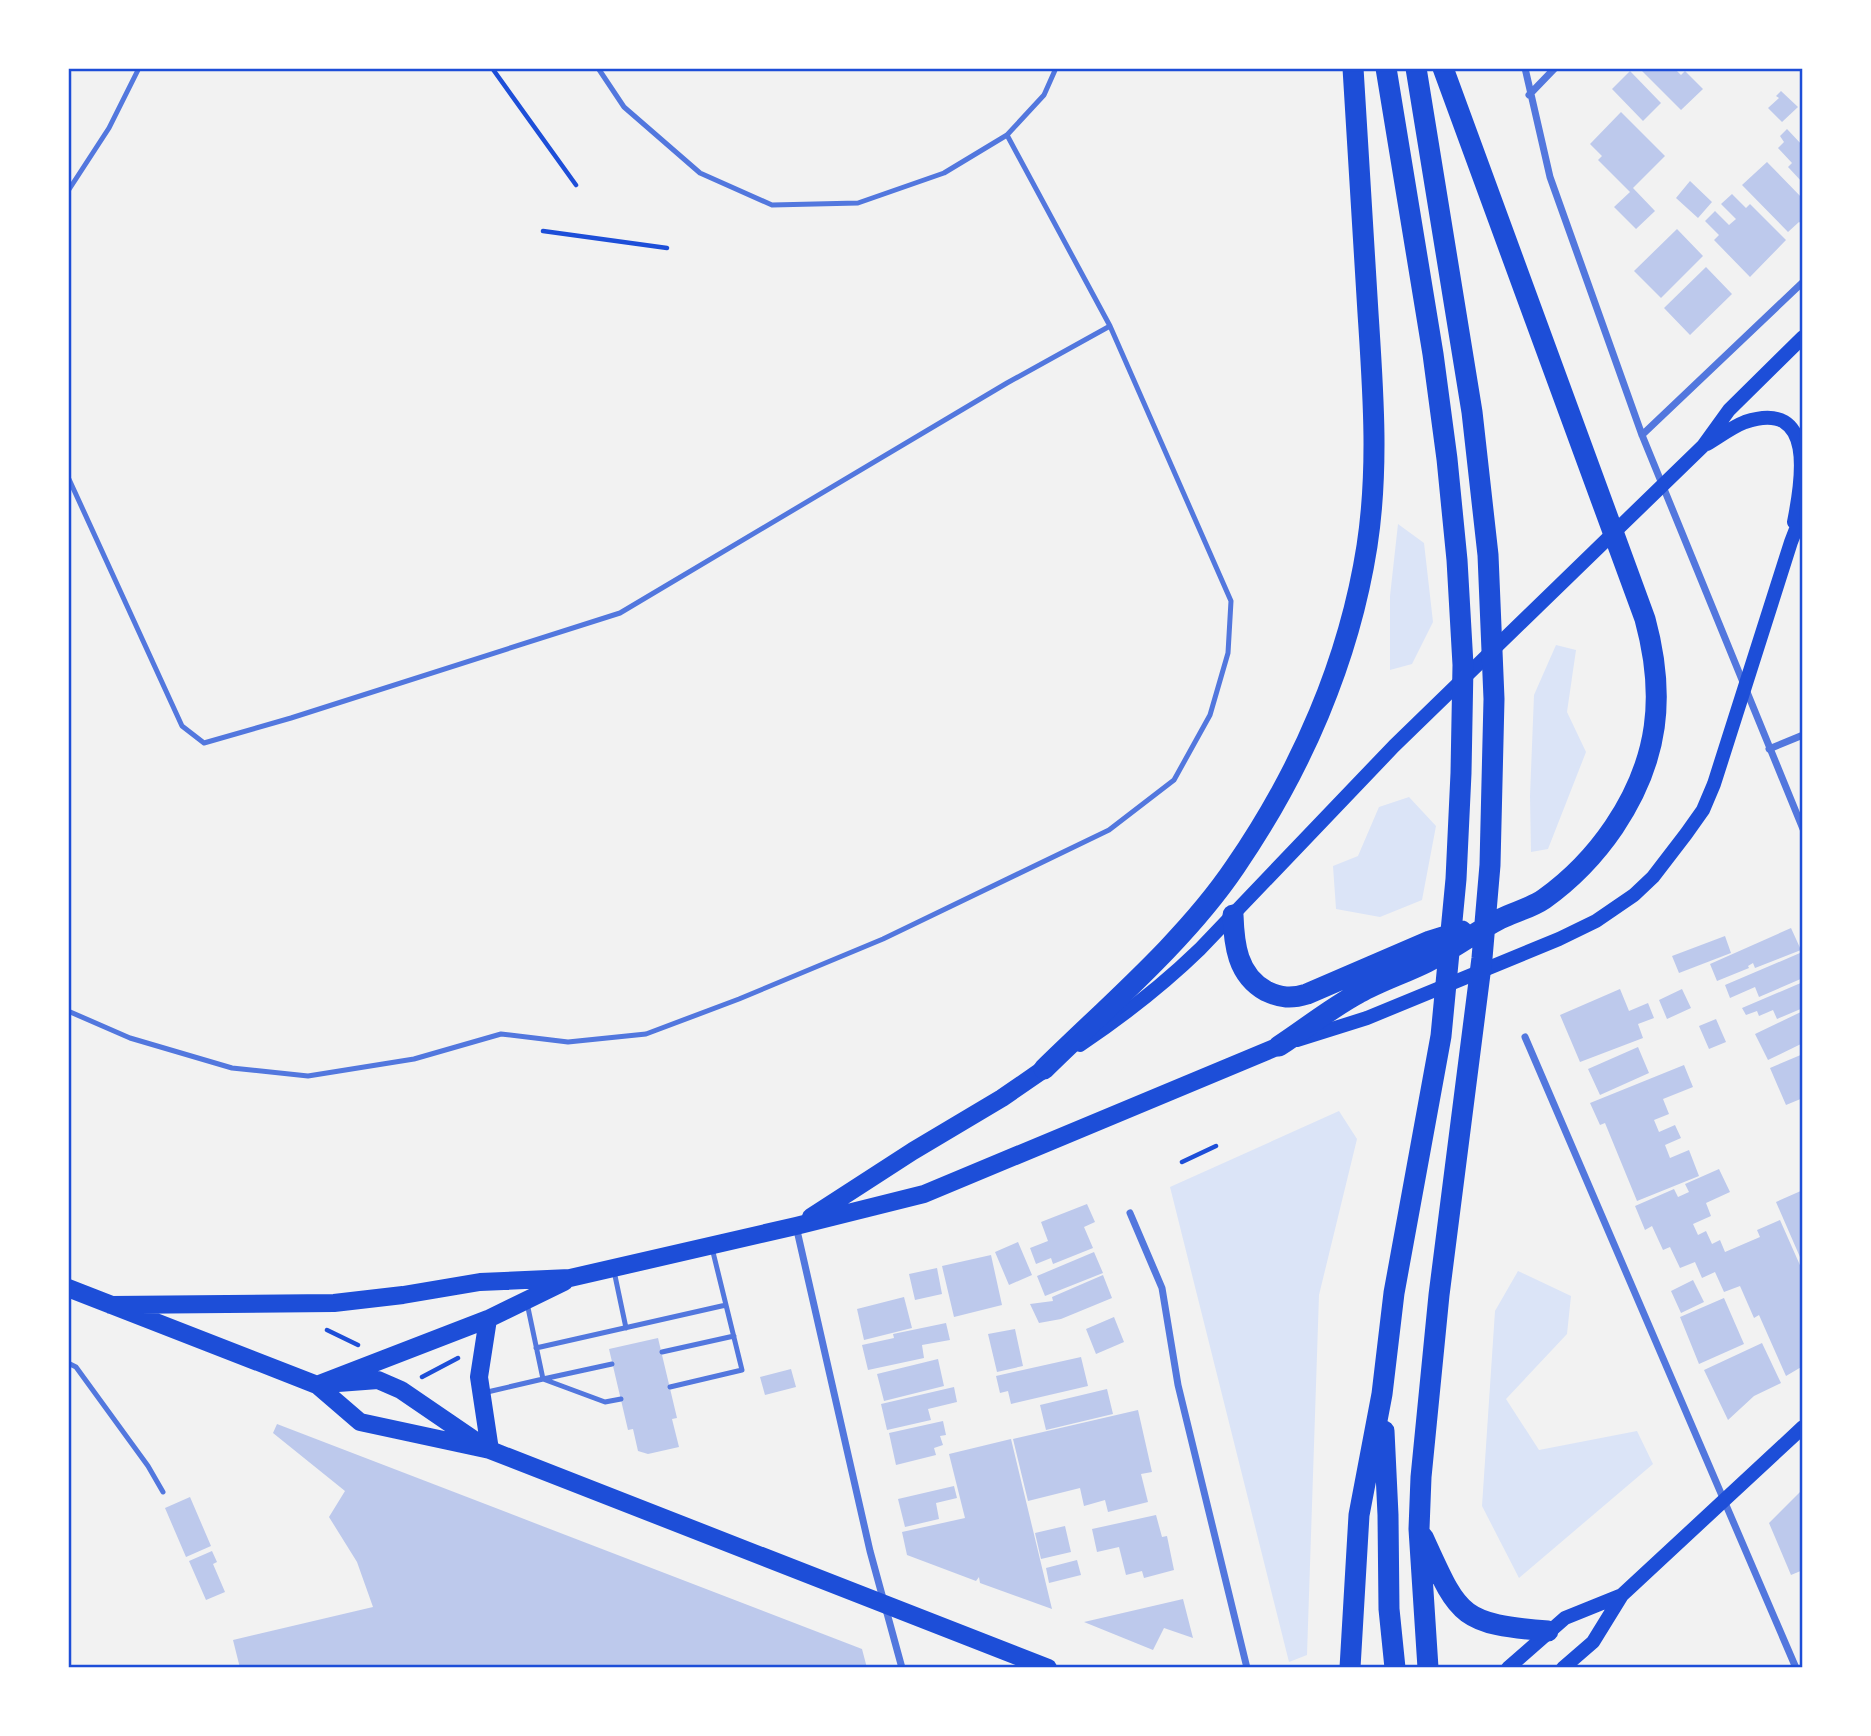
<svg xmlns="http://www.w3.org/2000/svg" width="1871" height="1736" font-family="'Source Sans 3',sans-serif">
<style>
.green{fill:#dbe4f7}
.building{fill:#bdc9ec}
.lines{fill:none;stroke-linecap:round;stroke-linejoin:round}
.path{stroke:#1d4ed8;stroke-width:4.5}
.service{stroke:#5277de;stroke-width:5}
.minor{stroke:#5277de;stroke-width:7}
.secondary{stroke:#1d4ed8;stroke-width:14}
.primary{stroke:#1d4ed8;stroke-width:18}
.motorway{stroke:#1d4ed8;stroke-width:21}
.neatline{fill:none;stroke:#1d4ed8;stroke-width:2.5}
</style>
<rect width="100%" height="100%" fill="#f2f2f2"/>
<path class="green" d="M1398 524 1424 543 1433 622 1412 664 1390 670V596Z
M1556 645 1576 650 1567 712 1586 752 1548 849 1531 852 1530 796 1534 695Z
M1409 797 1436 826 1422 900 1380 917 1336 909 1333 866 1358 856 1379 807Z
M1339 1111 1357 1139 1319 1295 1307 1655 1289 1662 1170 1187Z
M1518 1271 1571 1296 1567 1334 1506 1399 1539 1450 1637 1431 1653 1464 1519 1578 1482 1506 1495 1311Z"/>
<path class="building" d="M1639 68H1674L1681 75 1685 71 1703 89 1681 110Z
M1630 71 1661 103 1643 121 1612 89Z
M1781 91 1798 107 1782 122 1768 108 1779 98 1776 96Z
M1621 112 1665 156 1633 188 1655 211 1636 229 1614 207 1630 192 1598 160 1602 156 1590 144Z
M1787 129 1803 146V183L1788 167 1792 163 1778 148 1784 142 1780 136Z
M1767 162 1803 199V224L1799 222 1788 232 1742 185Z
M1690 181 1712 202 1698 218 1676 198Z
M1732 194 1746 208 1750 204 1786 240 1750 277 1714 240 1719 235 1705 221 1715 211 1729 225 1736 219 1721 204Z
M1677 229 1703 256 1661 298 1634 271Z
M1706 267 1732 294 1690 335 1664 308Z
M1791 928 1801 950 1755 968 1753 963 1748 966 1749 968 1717 981 1710 964Z
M1725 936 1731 953 1679 973 1672 956Z
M1800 953 1803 958V978L1759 997 1755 987 1730 998 1725 985Z
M1803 982V1008L1777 1019 1773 1010 1759 1016 1757 1011 1746 1015 1742 1008Z
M1620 989 1629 1011 1648 1003 1654 1018 1638 1024 1643 1038 1580 1062 1560 1015Z
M1682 989 1691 1008 1667 1019 1659 1000Z
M1803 1011V1043L1768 1060 1755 1034Z
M1716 1019 1726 1042 1709 1049 1699 1026Z
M1638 1047 1649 1073 1600 1095 1588 1069Z
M1803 1054V1098L1786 1105 1770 1068Z
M1684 1065 1693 1087 1663 1099 1669 1114 1654 1120 1659 1132 1675 1125 1681 1138 1665 1145 1670 1158 1689 1150 1699 1176 1637 1201 1605 1123 1600 1125 1590 1103Z
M1719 1169 1730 1192 1706 1203 1711 1216 1693 1224 1698 1235 1706 1231 1712 1244 1720 1240 1725 1252 1760 1237 1757 1230 1780 1220 1803 1272V1331L1800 1332 1803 1338V1366L1786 1376 1759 1315 1754 1318 1740 1286 1724 1292 1715 1272 1702 1278 1695 1262 1680 1268 1670 1247 1663 1250 1652 1226 1645 1230 1635 1206 1674 1189 1678 1197 1689 1192 1685 1184Z
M1803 1190V1264L1776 1202Z
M1087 1204 1095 1222 1084 1227 1093 1248 1053 1264 1051 1258 1036 1264 1030 1248 1048 1241 1041 1222Z
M1018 1242 1032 1275 1009 1285 995 1252Z
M1094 1252 1103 1273 1045 1296 1037 1276Z
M991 1255 1002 1305 954 1317 942 1266Z
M937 1268 942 1294 915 1300 909 1274Z
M1103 1275 1112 1298 1061 1319 1039 1323 1030 1304 1053 1301 1052 1297Z
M1693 1280 1704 1302 1681 1313 1671 1291Z
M904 1297 912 1328 864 1340 857 1309Z
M1724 1298 1744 1344 1699 1364 1680 1317Z
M1114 1317 1124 1342 1096 1354 1086 1329Z
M946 1323 950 1340 922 1345 924 1358 868 1370 862 1345 894 1338 893 1334Z
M1015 1329 1023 1366 997 1372 988 1334Z
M658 1338 677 1418 672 1419 679 1447 648 1454 638 1451 633 1429 628 1430 609 1349Z
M1762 1343 1781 1383 1754 1396 1728 1420 1704 1370Z
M1081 1357 1088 1386 1011 1404 1008 1391 1000 1393 996 1376Z
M938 1359 944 1386 884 1401 877 1374Z
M791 1369 796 1387 765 1395 760 1377Z
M954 1387 957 1402 928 1409 931 1420 887 1430 881 1404Z
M1107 1389 1113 1414 1046 1430 1040 1405Z
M1138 1410 1152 1472 1141 1474 1148 1502 1108 1512 1105 1500 1084 1506 1080 1488 1028 1501 1013 1439Z
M943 1421 946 1435 940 1436 943 1445 934 1448 936 1455 896 1465 889 1433Z
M277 1424 862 1649 867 1668H240L233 1640 373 1607 357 1562 329 1517 345 1491 273 1433Z
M1011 1439 1052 1609 980 1583 979 1577 976 1581 907 1555 902 1532 965 1518 949 1454Z
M954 1486 957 1498 936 1503 939 1519 905 1527 898 1499Z
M1803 1489V1570L1791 1575 1769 1523Z
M190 1497 211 1546 186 1557 165 1508Z
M1156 1515 1162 1537 1167 1536 1174 1570 1144 1578 1142 1571 1126 1575 1119 1547 1097 1552 1092 1529Z
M1065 1526 1071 1552 1041 1559 1035 1533Z
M212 1551 217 1562 213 1564 225 1592 206 1600 189 1561Z
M1077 1560 1081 1575 1049 1583 1046 1568Z
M1183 1599 1193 1638 1164 1628 1153 1650 1084 1622Z"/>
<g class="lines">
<path class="path" d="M492 68 576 185
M543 231 667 248
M1182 1162 1216 1146
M327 1330 358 1345
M422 1377 458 1358"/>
<path class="service" d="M598 68 624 107 700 173 772 205 858 203 944 173 1007 135 1044 95 1056 68
M68 191 109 128 139 68
M68 477 182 726 204 743 291 718 620 613 1007 383 1110 326
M68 1011 130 1038 232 1068 308 1076 414 1059 501 1034 568 1042 646 1034 739 999 883 939 1109 830 1174 780 1210 715 1228 653 1231 601 1110 326 1007 135
M614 1271 626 1328
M527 1303 543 1379 612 1364
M536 1348 726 1305
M662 1352 734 1336
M68 1363 76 1367 148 1466 163 1492
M670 1387 742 1370 712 1248
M483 1393 543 1379 605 1402 621 1399"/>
<path class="minor" d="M1525 68 1550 177 1642 435 1803 829
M1529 95 1555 68
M1642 435 1803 282
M1769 749 1803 735
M1525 1037 1796 1668
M1130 1213 1162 1288 1178 1385 1247 1668
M796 1226 870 1551 902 1668"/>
<path class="secondary" d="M1707 444C1719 437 1732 427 1745 422 1817 398 1802 482 1794 522
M1297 1040 1367 1018 1559 939 1596 921 1634 895 1653 877 1686 834 1703 810 1714 784 1791 542 1803 511
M1080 1045C1123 1016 1163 985 1200 949L1394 746 1703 446 1729 410 1803 337
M1508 1668 1565 1618 1622 1595
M1563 1668 1593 1642 1622 1595 1803 1427"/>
<path class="primary" d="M811 1217 913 1151 1002 1098 1044 1069
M68 1288 317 1385 360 1422 490 1450 1048 1668
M111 1305 334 1303 403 1295 480 1282 570 1278 796 1226 924 1194 1279 1046
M488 1319 479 1377 490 1450
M338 1383 378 1380 401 1390 483 1446
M317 1385 488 1319 564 1282"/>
<path class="motorway" d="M1416 68 1472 412 1488 555 1494 699 1490 865 1482 958 1439 1295 1421 1477 1419 1529 1428 1668
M1233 915C1234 944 1237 975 1266 991 1281 998 1291 999 1307 994L1430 941 1462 931
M1279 1046C1305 1029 1331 1008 1359 993 1380 981 1405 973 1427 962 1452 950 1475 932 1500 919 1514 912 1531 908 1544 899 1572 879 1595 855 1614 827 1659 760 1666 696 1645 619L1443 68
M1044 1069C1108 1006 1185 941 1235 867 1301 771 1349 661 1367 546 1379 468 1373 390 1368 313 1363 231 1358 150 1353 68
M1384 1431 1388 1515 1389 1609 1395 1668
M1423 1537C1459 1616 1459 1624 1548 1631
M1350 1668 1359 1515 1382 1394 1394 1293 1441 1036 1456 879 1461 773 1463 665 1457 560 1447 459 1433 354 1386 68"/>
</g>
<rect width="1871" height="1736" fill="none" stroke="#ffffff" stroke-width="140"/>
<rect x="70" y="70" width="1731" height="1596" class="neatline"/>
</svg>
